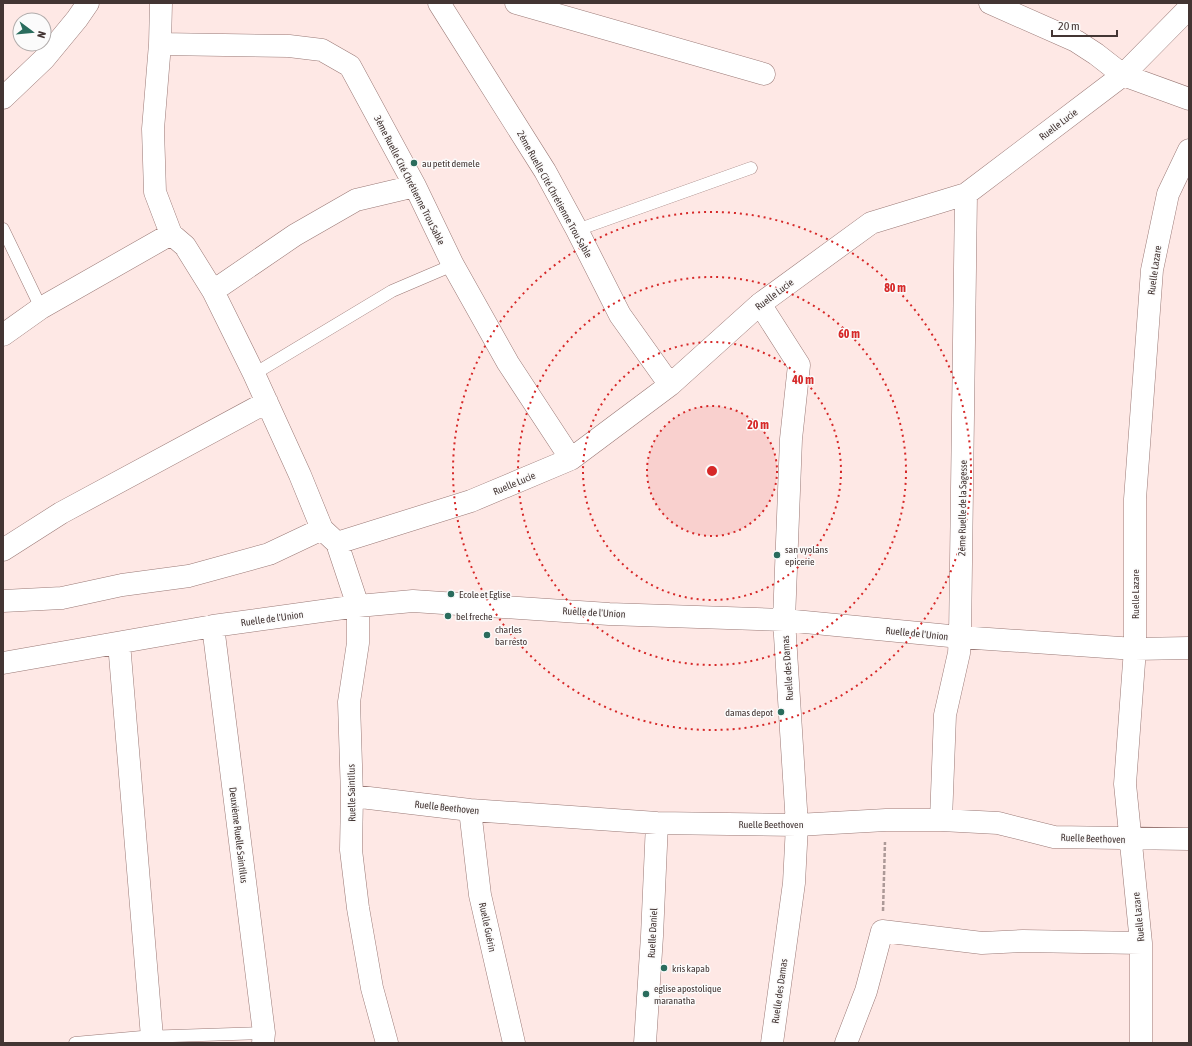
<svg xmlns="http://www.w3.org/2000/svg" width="1192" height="1046" font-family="'Asap Condensed',sans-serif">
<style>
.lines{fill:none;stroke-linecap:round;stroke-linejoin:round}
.lane-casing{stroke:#9a7976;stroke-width:13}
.street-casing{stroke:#9a7976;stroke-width:23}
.path{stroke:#ac9997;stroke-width:2.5;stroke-dasharray:4 2;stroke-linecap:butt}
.lane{stroke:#fff;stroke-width:12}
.street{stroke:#fff;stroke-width:22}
.ring{fill:none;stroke:#d62828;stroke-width:2;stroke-dasharray:2 4}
.poi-dot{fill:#2a6c5d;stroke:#fbfbfb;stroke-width:1.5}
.labels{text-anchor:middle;stroke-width:3;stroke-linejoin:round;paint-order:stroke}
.street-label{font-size:10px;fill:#433533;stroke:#fbfbfb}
.poi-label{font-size:10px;fill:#433533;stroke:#fbfbfb;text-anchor:start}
.centre{fill:#d62828;stroke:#fbfbfb;stroke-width:2}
.ring-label{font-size:12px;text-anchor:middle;font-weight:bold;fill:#d62828;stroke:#fbfbfb;stroke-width:3;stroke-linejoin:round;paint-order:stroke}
</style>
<rect width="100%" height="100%" fill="#fee8e5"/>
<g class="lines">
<g class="lane-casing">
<path id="lane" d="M3 229 41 308
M577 230 751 168
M254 374 392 291 453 265
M75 1043 142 1037 264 1033"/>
</g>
<g class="street-casing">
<path id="street" d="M161 3 160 44 153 129 155 192 171 234 185 246 213 291 254 374 300 475 322 529 337 543 358 606V643L349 702 352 796 351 850 358 908 372 988 387 1043
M439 3 545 171 577 230 620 315 670 385
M516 3 764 74
M990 3 1076 41 1096 54 1123 75 1189 99
M160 44 289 46 322 50 350 66 415 186 453 265 508 363 571 459
M3 98 44 59 77 19 88 3
M213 291 295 235 356 200 415 186
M760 304 799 365 791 439 784 620 797 825 794 883 772 1043
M3 335 41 308 171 234
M337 543 471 501 571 459 670 385 760 304 871 223 966 194 1123 75 1189 8
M3 550 61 513 267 402
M3 601 62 598 122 585 189 576 269 554 322 529
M213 626 264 1033 263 1043
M119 643 152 1037
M3 663 213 626 358 606 413 601 609 614 784 620 960 637 1135 649 1189 648
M352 796 470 810 657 823 797 825 886 820H941L998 823 1054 837 1189 839
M470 810 480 895 514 1043
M941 820 945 715 959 653 960 637 966 194
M645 1043 652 936 657 823
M846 1043 866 991 882 931 982 943 1023 941 1141 943
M1141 1043V943L1125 784 1135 649V499L1152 270 1168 194 1189 150"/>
</g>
<path class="path" d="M883 911 885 842"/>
<use href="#lane" class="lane"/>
<use href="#street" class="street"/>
</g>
<circle cx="712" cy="471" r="65" fill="#d62828" fill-opacity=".12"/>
<g class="ring">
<circle cx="712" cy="471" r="65"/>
<circle cx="712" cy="471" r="129"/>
<circle cx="712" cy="471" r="194"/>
<circle cx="712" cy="471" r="259"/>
</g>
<g class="poi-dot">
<circle cx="414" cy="163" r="4"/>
<circle cx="777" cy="555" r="4"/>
<circle cx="451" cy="594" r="4"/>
<circle cx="448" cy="616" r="4"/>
<circle cx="487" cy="635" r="4"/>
<circle cx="781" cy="712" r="4"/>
<circle cx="664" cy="968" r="4"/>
<circle cx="646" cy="994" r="4"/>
</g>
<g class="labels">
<g class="street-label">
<text transform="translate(1058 124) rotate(-37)" y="4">Ruelle Lucie</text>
<text transform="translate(410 180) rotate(63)" y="4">3ème Ruelle Cité Chrétienne Trou Sable</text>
<text transform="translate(555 194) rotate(61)" y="4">2ème Ruelle Cité Chrétienne Trou Sable</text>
<text transform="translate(1154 270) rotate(-82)" y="4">Ruelle Lazare</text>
<text transform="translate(774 294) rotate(-37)" y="4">Ruelle Lucie</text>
<text transform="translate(514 483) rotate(-23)" y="4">Ruelle Lucie</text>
<text transform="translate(962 508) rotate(-89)" y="4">2ème Ruelle de la Sagesse</text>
<text transform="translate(1135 594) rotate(-90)" y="4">Ruelle Lazare</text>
<text transform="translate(594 612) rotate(3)" y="4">Ruelle de l'Union</text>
<text transform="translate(272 618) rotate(-8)" y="4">Ruelle de l'Union</text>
<text transform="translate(917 633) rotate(6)" y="4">Ruelle de l'Union</text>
<text transform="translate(787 668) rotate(-94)" y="4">Ruelle des Damas</text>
<text transform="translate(351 793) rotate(-91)" y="4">Ruelle Saintilus</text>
<text transform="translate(447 807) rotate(6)" y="4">Ruelle Beethoven</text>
<text x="771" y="828">Ruelle Beethoven</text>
<text transform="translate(239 835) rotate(83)" y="4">Deuxième Ruelle Saintilus</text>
<text transform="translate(1093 838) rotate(2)" y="4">Ruelle Beethoven</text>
<text transform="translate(1138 917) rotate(-96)" y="4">Ruelle Lazare</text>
<text transform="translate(488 927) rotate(78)" y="4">Ruelle Guérin</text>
<text transform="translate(652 933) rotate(-87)" y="4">Ruelle Daniel</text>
<text transform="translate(779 991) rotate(-82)" y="4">Ruelle des Damas</text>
</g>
<g class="poi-label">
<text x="422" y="167">au petit demele</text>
<text x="785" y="553">san vyolans<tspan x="785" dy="12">epicerie</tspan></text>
<text x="459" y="598">Ecole et Eglise</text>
<text x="456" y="620">bel freche</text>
<text x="495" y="633">charles<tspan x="495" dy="12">bar resto</tspan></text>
<text x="773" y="716" text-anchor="end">damas depot</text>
<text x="672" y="972">kris kapab</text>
<text x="654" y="992">eglise apostolique<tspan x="654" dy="12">maranatha</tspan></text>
</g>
</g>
<circle cx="712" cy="471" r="6" class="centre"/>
<g class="ring-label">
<text x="895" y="292">80 m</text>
<text x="849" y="338">60 m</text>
<text x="803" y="384">40 m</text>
<text x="758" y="429">20 m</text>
</g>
<rect width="1192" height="1046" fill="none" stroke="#433533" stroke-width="8"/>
<g transform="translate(32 32) rotate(106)"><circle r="19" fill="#fbfbfb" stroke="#b1acab"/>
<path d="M0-3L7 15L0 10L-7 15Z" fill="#2a6c5d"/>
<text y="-6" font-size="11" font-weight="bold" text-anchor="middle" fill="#433533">N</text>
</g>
<path d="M1052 30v6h65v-6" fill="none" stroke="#433533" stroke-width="2"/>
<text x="1058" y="30" font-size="12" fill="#433533" stroke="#fbfbfb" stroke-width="3" paint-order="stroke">20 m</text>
</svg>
